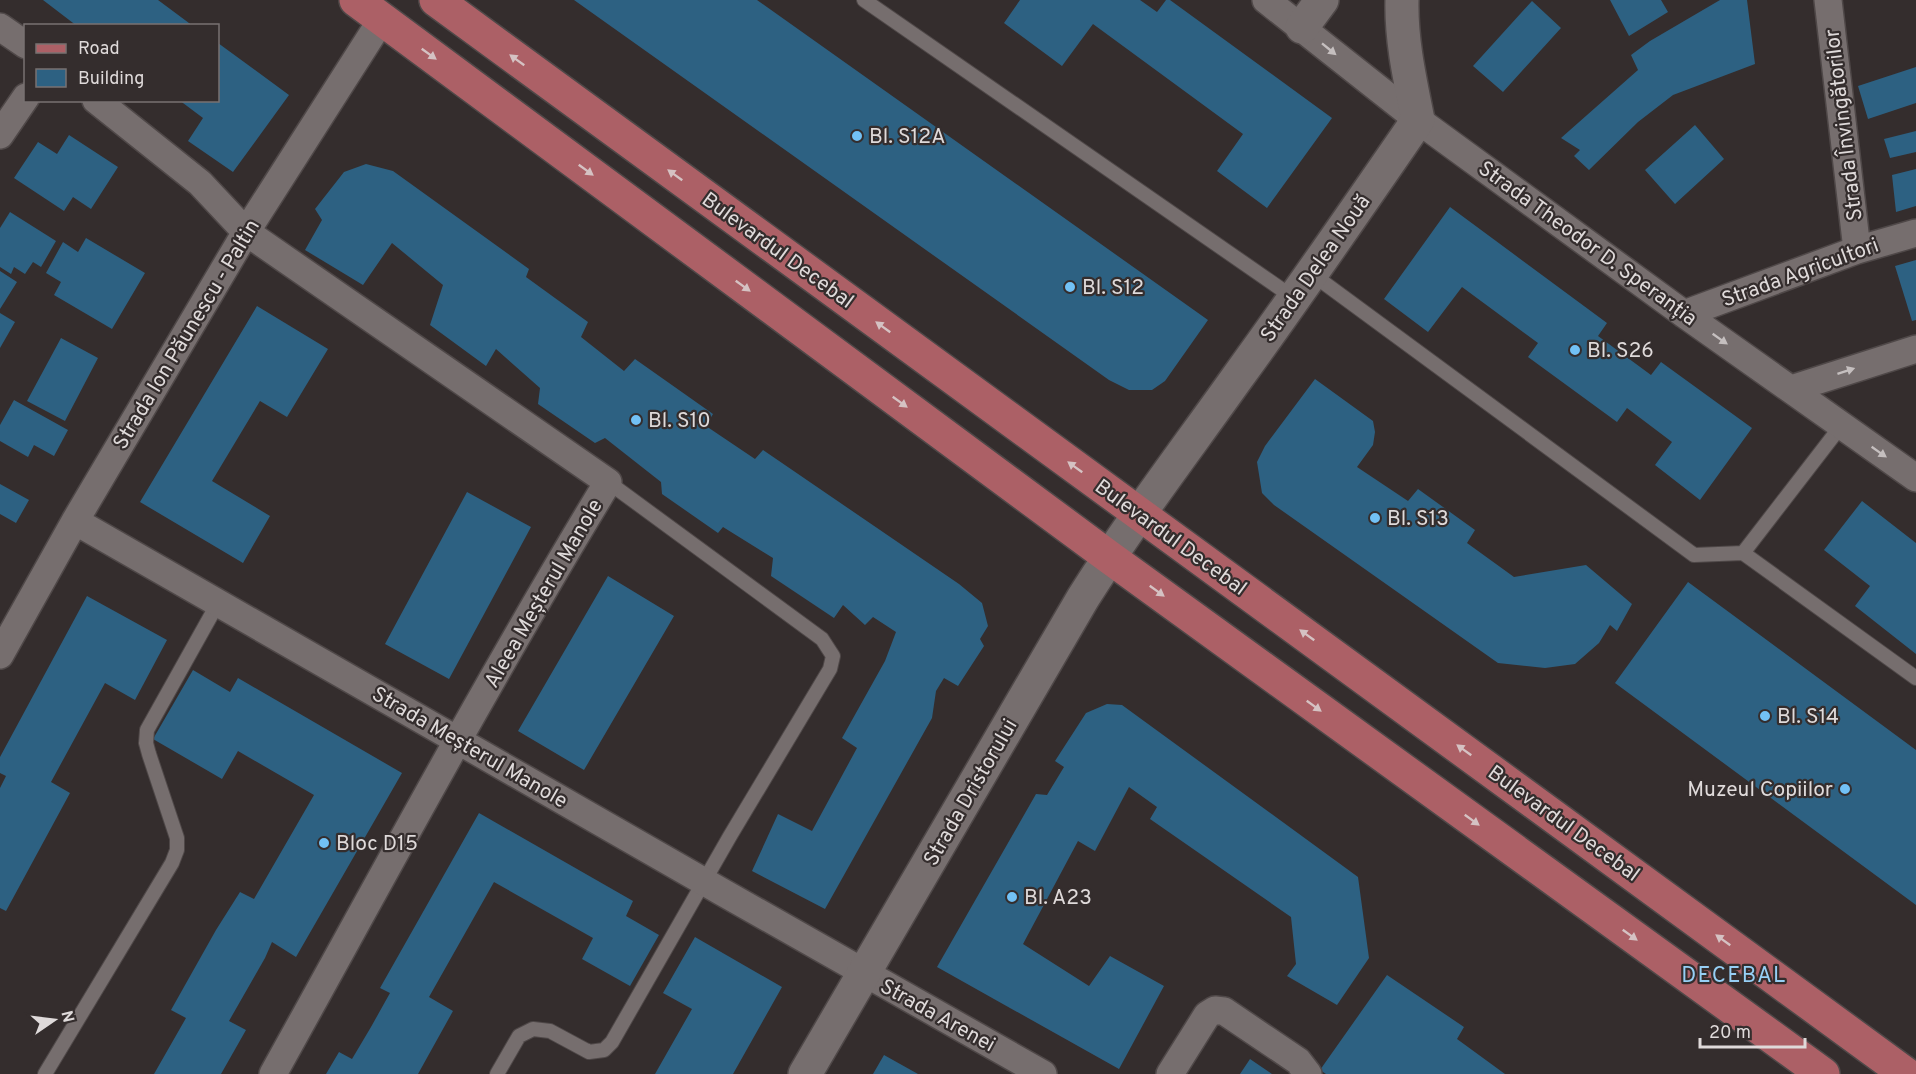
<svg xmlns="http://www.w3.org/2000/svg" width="1916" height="1074" font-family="Overpass,sans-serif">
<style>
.building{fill:#2d6182}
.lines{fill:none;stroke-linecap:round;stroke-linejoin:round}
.service-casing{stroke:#4f4848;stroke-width:16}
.minor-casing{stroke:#4f4848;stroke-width:30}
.tertiary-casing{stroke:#4f4848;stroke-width:36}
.primary-casing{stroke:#4f4848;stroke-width:36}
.service{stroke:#766e6e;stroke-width:14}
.minor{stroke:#766e6e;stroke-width:27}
.tertiary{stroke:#766e6e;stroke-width:33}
.primary{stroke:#ac6066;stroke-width:33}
.oneway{fill:#c5bfbf}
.oneway2{fill:#d5c2c3}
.poi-dot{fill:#72c1f5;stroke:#342d2d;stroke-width:2}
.labels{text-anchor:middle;stroke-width:4.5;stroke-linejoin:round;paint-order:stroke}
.street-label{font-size:21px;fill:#dfdada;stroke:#342d2d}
.poi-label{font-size:21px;fill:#dfdada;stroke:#342d2d;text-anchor:start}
.neighbourhood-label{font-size:22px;letter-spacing:1.5px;fill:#96cff5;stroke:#342d2d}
</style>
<rect width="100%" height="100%" fill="#342d2d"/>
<path class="building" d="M43 0H158L193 26H77Z
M574 0H757L1208 320 1165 381 1152 390H1129L1109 380Z
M1020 0H1140L1157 12 1166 0H1170L1332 118 1267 208 1217 171 1243 134 1093 24 1062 66 1004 23Z
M1610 0H1661L1668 12 1629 36Z
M1720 0H1747L1755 64 1673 95 1638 122 1589 170 1574 156 1580 150 1561 138 1638 70 1631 55 1650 41Z
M1532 1 1561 28 1503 92 1473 66Z
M218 43 289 95 233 172 188 141 203 118 179 100H218Z
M1916 67V103L1868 119 1858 86Z
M1695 125 1724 159 1675 204 1645 170Z
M1916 131V152L1890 158 1884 139Z
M69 135 118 167 91 209 73 197 64 211 14 178 38 142 57 154Z
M366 164 393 171 529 269 526 277 588 322 581 337 624 371 635 359 713 414 706 426 755 459 763 450 959 584 982 603 988 626 980 639 984 646 958 686 944 678 936 691 932 718 825 909 752 871 778 814 812 831 857 748 842 738 885 661 896 632 873 617 865 625 843 605 834 618 771 576 773 558 723 527 718 533 662 494 661 482 605 438 595 443 538 404 540 388 496 349 486 366 430 325 443 285 392 243 363 285 305 250 322 220 315 209 344 172Z
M1916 169V206L1896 212 1892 175Z
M1450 207 1607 323 1598 336 1651 375 1661 362 1752 428 1700 500 1655 465 1672 442 1627 408 1617 422 1528 357 1538 343 1462 287 1428 332 1384 299Z
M10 212 56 241 41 267 33 262 25 274 14 267 11 274 0 267V228Z
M86 238 145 273 112 329 54 295 61 282 46 273 63 242 78 252Z
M1916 260V320L1912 321 1895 266Z
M0 271 17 282 0 309Z
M257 306 328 349 287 417 260 401 212 481 270 516 243 563 140 502Z
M0 313 15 322 0 348Z
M61 338 98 358 65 421 27 401Z
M1315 379 1373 421 1375 432 1373 445 1357 467 1408 501 1418 489 1475 530 1467 543 1514 577 1586 565 1632 604 1617 631 1610 625 1599 643 1575 664 1545 668 1498 663 1274 505 1262 493 1257 462 1265 446Z
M14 400 68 430 54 456 34 445 28 457 0 441V425Z
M0 484 29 500 16 523 0 514Z
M467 492 531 527 449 679 385 644Z
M1862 501 1916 543V654L1855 606 1870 586 1824 550Z
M608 576 674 616 584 770 518 731Z
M1688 582 1916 750V905L1615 683Z
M87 596 167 640 135 700 105 683 51 782 70 793 6 911 0 908V788L6 776 0 773V757Z
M193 670 230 692 238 678 402 773 296 957 272 942 265 958 229 1021 246 1030 221 1074H154L186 1018 171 1010 216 930 240 892 254 899 314 795 238 751 222 779 153 739Z
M1107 704 1122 705 1358 877 1369 958 1337 1005 1287 976 1296 964 1291 917 1150 819 1157 807 1129 787 1095 851 1078 841 1023 944 1089 986 1110 956 1164 986 1119 1069 937 967 1036 794 1047 795 1064 767 1055 761 1086 713Z
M479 813 633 901 626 916 659 935 630 986 582 959 593 938 494 882 429 997 453 1011 418 1074H326L339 1052 352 1059 371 1027 390 993 380 988Z
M695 937 782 987 733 1074H655L692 1009 663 993Z
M1387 975 1464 1027 1457 1039 1505 1074H1326L1320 1070Z
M884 1055 918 1074H873Z
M1250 1059 1272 1074H1240Z"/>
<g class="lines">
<g class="service-casing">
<path id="service" d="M864 0 1294 298
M1312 274 1694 555 1743 553 1916 678
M1743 553 1841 426
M45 1074 172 863 177 850V838L149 754 146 743 147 730 218 603
M497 1074 519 1036 533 1029 550 1031 589 1052 604 1050 612 1042 730 836 830 669 833 656 822 639 608 482"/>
</g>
<g class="minor-casing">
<path id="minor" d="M1266 0 1418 120 1684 314 1916 478
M1828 0 1857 250
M0 27 26 45
M96 100 200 183 246 232 608 482C490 676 383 876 273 1074
M0 135 26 97
M1684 314 1857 250 1916 233
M1791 389 1916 349
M75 521C398 705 719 892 1043 1074
M0 655 75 521 246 232 382 19
M1170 1074 1207 1015 1215 1010 1224 1011 1298 1061 1308 1074"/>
</g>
<g class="tertiary-casing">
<path id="tertiary" d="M1302 27 1322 0
M805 1074 1083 598C1131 522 1185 451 1237 378 1299 293 1358 207 1418 120 1410 80 1401 41 1402 0"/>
</g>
<g class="primary-casing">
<path id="primary" d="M356 0 1109 557 1823 1074
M436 0 1906 1074"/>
</g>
<use href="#service" class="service"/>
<use href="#minor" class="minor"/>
<use href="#tertiary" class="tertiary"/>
<use href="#primary" class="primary"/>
</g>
<defs><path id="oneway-solid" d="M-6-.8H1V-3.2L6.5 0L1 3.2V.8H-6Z" transform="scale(1.5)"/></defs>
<g class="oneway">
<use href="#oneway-solid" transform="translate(1329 49) rotate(39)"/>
<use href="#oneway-solid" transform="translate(1720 339) rotate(35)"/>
<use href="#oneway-solid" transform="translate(1846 371) rotate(-18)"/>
<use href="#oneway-solid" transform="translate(1879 452) rotate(35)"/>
</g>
<g class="oneway2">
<use href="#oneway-solid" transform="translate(429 54) rotate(36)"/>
<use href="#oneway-solid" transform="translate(517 60) rotate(-144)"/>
<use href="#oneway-solid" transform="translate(586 170) rotate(36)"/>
<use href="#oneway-solid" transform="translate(675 175) rotate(-144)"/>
<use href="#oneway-solid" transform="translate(743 286) rotate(36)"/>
<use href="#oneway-solid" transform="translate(883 327) rotate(-144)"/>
<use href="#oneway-solid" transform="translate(900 402) rotate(36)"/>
<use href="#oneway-solid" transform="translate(1075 467) rotate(-144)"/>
<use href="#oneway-solid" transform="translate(1157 591) rotate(36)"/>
<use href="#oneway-solid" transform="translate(1307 635) rotate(-144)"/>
<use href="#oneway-solid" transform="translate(1314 706) rotate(36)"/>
<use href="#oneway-solid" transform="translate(1464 750) rotate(-144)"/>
<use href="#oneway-solid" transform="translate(1472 820) rotate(36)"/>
<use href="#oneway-solid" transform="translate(1630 935) rotate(36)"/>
<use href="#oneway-solid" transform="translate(1723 940) rotate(-144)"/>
</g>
<g class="poi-dot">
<circle cx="857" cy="136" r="6"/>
<circle cx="1070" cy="287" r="6"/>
<circle cx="1575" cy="350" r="6"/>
<circle cx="636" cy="420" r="6"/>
<circle cx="1375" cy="518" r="6"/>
<circle cx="1765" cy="716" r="6"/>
<circle cx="1845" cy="789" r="6"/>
<circle cx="324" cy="843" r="6"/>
<circle cx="1012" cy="897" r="6"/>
</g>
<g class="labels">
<g class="street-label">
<text transform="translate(1843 125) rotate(-97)" y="7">Strada Învingătorilor</text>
<text transform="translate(1588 243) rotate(36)" y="7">Strada Theodor D. Speranția</text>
<text transform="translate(778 250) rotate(36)" y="7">Bulevardul Decebal</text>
<text transform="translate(1315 268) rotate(-55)" y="7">Strada Delea Nouă</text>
<text transform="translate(1800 272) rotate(-20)" y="7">Strada Agricultori</text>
<text transform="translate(186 334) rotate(-59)" y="7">Strada Ion Păunescu - Paltin</text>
<text transform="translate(1171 537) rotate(36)" y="7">Bulevardul Decebal</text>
<text transform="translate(543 593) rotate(-60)" y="7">Aleea Meșterul Manole</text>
<text transform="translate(470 747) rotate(30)" y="7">Strada Meșterul Manole</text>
<text transform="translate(970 792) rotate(-60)" y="7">Strada Dristorului</text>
<text transform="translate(1564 823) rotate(36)" y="7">Bulevardul Decebal</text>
<text transform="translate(938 1015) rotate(29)" y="7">Strada Arenei</text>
</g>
<g class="poi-label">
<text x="869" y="143">Bl. S12A</text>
<text x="1082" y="294">Bl. S12</text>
<text x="1587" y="357">Bl. S26</text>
<text x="648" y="427">Bl. S10</text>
<text x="1387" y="525">Bl. S13</text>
<text x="1777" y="723">Bl. S14</text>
<text x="1833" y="796" text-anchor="end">Muzeul Copiilor</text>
<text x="336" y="850">Bloc D15</text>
<text x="1024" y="904">Bl. A23</text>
</g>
<g class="neighbourhood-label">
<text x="1734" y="982">DECEBAL</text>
</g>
</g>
<rect x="24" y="24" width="195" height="78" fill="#342d2d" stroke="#787272" stroke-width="1.5"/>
<rect x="36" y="44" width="30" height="9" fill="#ac6066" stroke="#787272" stroke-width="1.5"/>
<text x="78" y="54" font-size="18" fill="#dfdada">Road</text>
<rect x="36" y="69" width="30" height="18" fill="#2d6182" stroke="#787272" stroke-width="1.5"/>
<text x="78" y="84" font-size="18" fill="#dfdada">Building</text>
<g transform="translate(54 1020) rotate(76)" stroke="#342d2d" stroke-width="4.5" paint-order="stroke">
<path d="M0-4.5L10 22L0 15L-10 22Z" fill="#dfdada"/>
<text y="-9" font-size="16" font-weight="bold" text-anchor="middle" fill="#dfdada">N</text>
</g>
<path d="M1700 1038v9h105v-9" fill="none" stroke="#dfdada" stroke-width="3"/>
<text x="1709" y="1038" font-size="18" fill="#dfdada" stroke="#342d2d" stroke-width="4.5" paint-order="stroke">20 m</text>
</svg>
